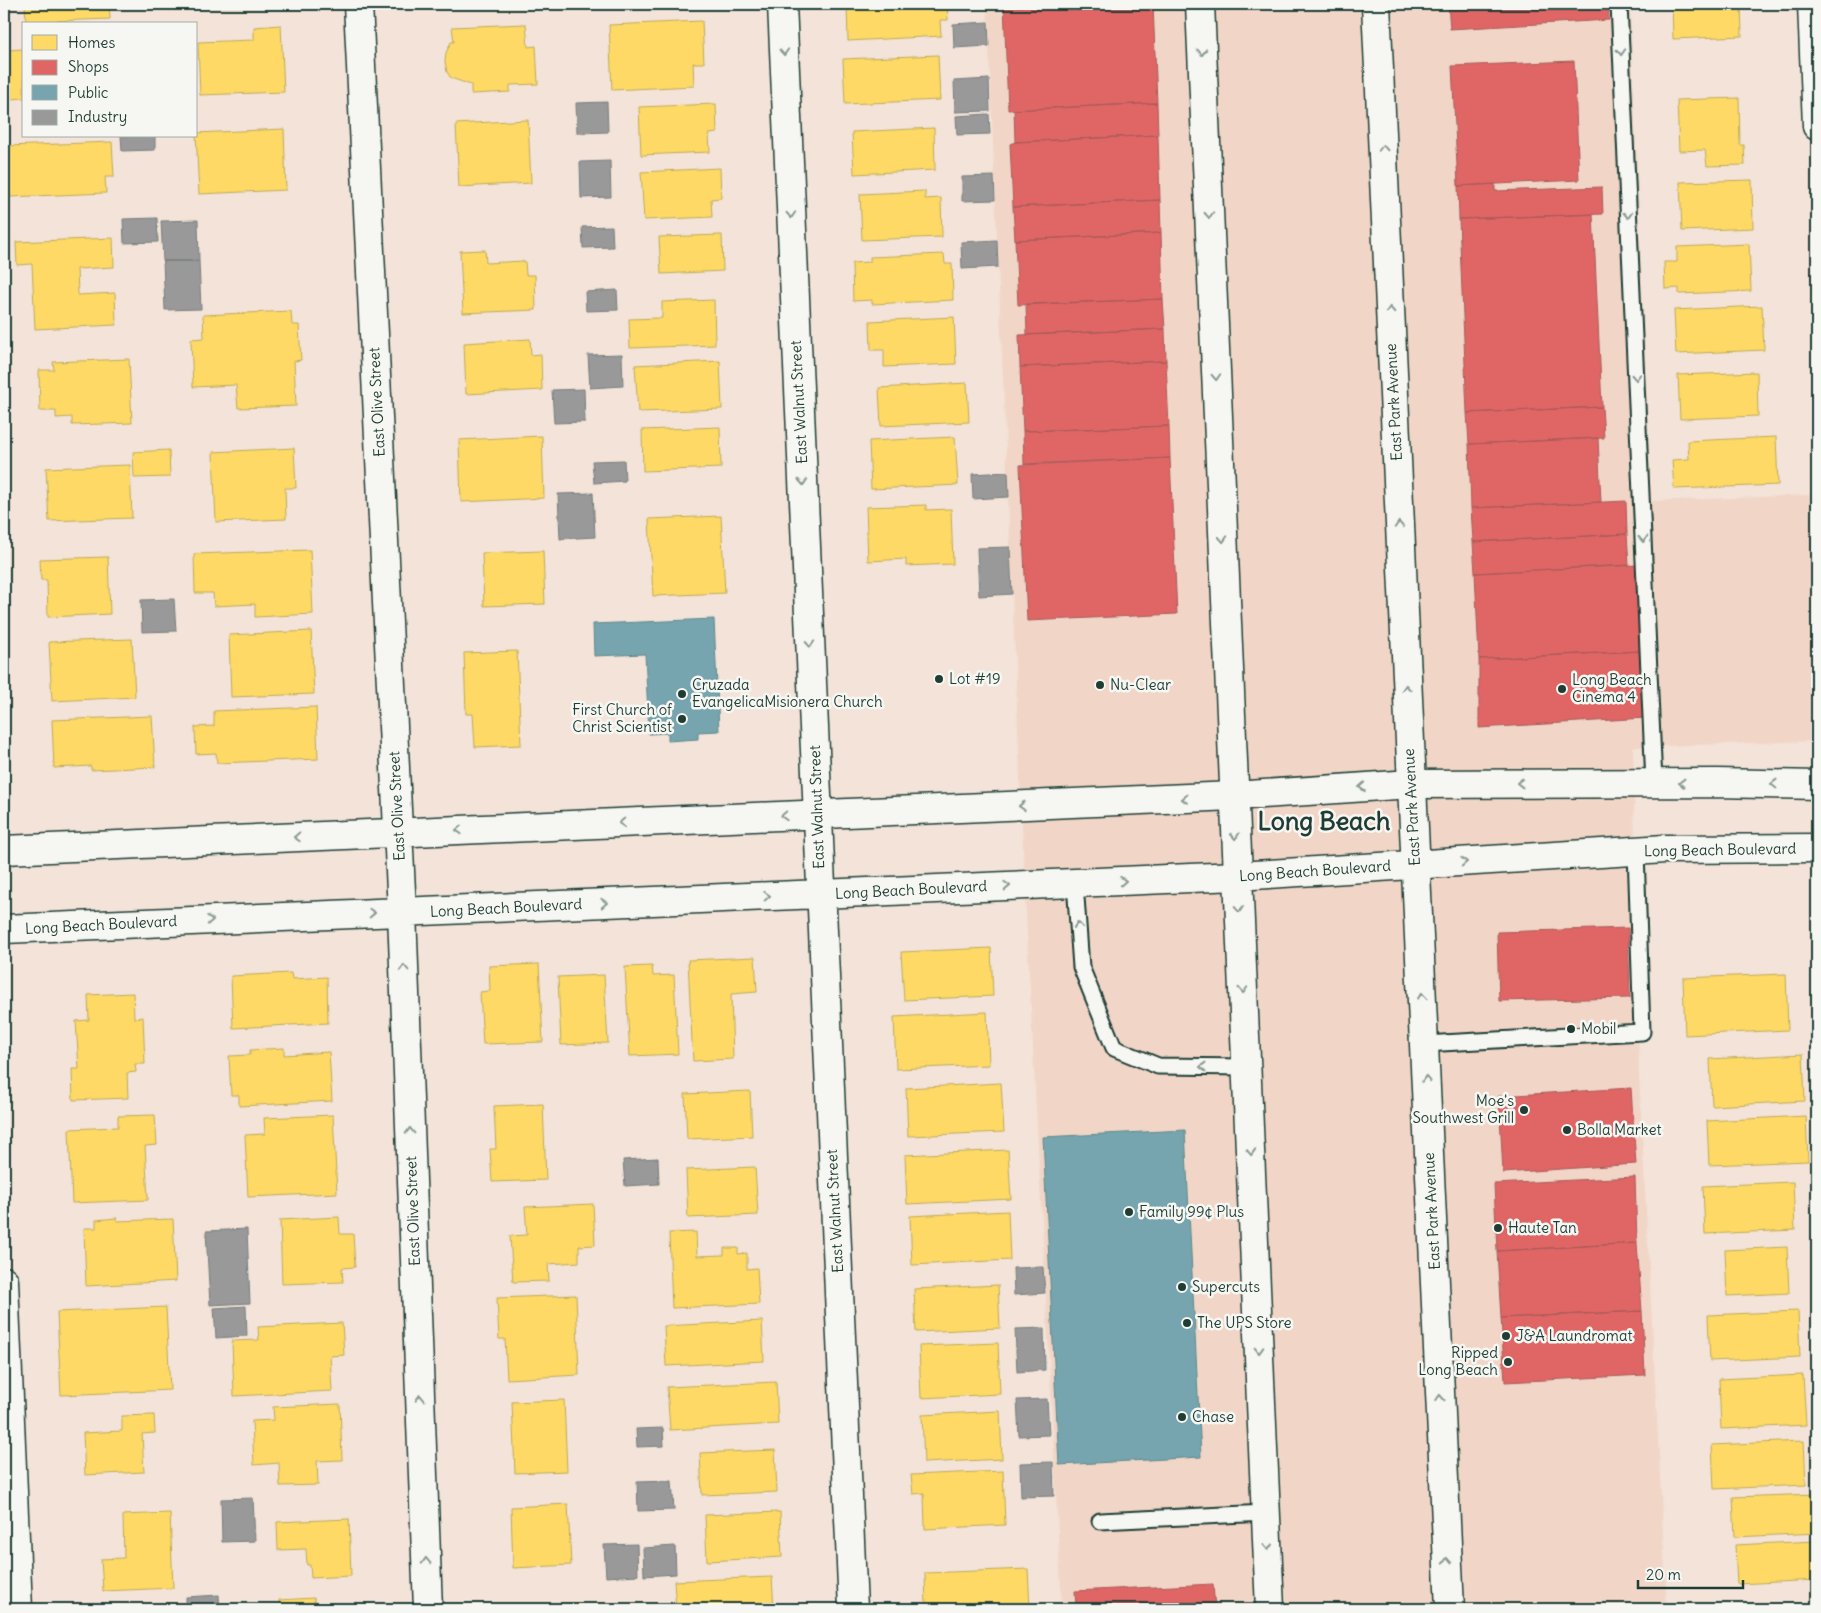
<svg xmlns="http://www.w3.org/2000/svg" width="1821" height="1613" font-family="Delius,sans-serif">
<style>
.built{fill:#f1d6c7}
.homes{fill:#ffd966;stroke:#bcaa57}
.shops{fill:#e06666;stroke:#a65a57}
.public{fill:#76a5af;stroke:#5c868a}
.industry{fill:#999;stroke:#747d7b}
.lines{fill:none;stroke-linecap:round;stroke-linejoin:round}
.lane-casing{stroke:#1f3d34;stroke-width:19}
.street-casing{stroke:#1f3d34;stroke-width:31}
.primary-casing{stroke:#1f3d34;stroke-width:31}
.highway-casing{stroke:#1f3d34;stroke-width:31}
.lane{stroke:#f6f6f2;stroke-width:15}
.street{stroke:#f6f6f2;stroke-width:28}
.primary{stroke:#f6f6f2;stroke-width:28}
.highway{stroke:#f6f6f2;stroke-width:28}
.oneway{stroke:#8a9a93}
.poi-dot{fill:#1f3d34;stroke:#f6f6f2;stroke-width:2}
.labels{text-anchor:middle;stroke-width:5;stroke-linejoin:round;paint-order:stroke}
.street-label{font-size:15px;fill:#1f3d34;stroke:#f6f6f2}
.poi-label{font-size:15px;fill:#1f3d34;stroke:#f6f6f2;text-anchor:start}
.town-label{font-size:25px;font-weight:bold;fill:#1f3d34;stroke:#f6f6f2}
</style>
<rect width="100%" height="100%" fill="#f3e3d9"/>
<filter id="ink" filterUnits="userSpaceOnUse"><feTurbulence type="fractalNoise" baseFrequency=".02" numOctaves="2"/><feDisplacementMap in="SourceGraphic" scale="10" xChannelSelector="R" yChannelSelector="G"/><feConvolveMatrix kernelMatrix="1 2 1 2 8 2 1 2 1" color-interpolation-filters="sRGB"/></filter>
<g filter="url(#ink)">
<path class="built" d="M987 4H1630L1651 501 1810 495 1817 656V741L1633 747 1639 1074 1667 1609H1062L1025 894Z"/>
<path class="homes" d="M25 4H109L110 19 26 22Z
M847 4H947L948 20H940L941 36 848 41Z
M1633 4H1668V7L1634 8Z
M1672 4H1741L1742 36 1673 39Z
M702 21 704 63H693L694 86 612 90 609 25Z
M526 24 528 47 536 46 538 84 510 85V92L471 94V85L451 78 447 72 445 62 446 53 451 42H454L452 27Z
M281 25 284 92 200 95 198 42 254 40V27Z
M24 49V98L11 99 8 50Z
M938 55 940 100 845 104 843 59Z
M1739 98 1740 145H1744L1745 165 1707 166 1705 150 1679 151 1677 100Z
M716 104 717 133 709 134 710 152 641 155 639 107Z
M528 120 531 183 459 187 456 124Z
M934 128 935 170 854 174 852 132Z
M284 129 286 190 199 194 196 133Z
M112 142 114 177H105L106 193 9 197 7 146Z
M720 168 721 198 711 199 712 217 644 220 641 172Z
M1752 180 1753 228 1682 231 1680 182Z
M925 191V199L941 198 942 237 862 240 860 194Z
M722 235 723 271 661 274 659 237Z
M113 238 114 267 77 269 78 295 115 293 116 325 35 329 32 264 17 265 16 242Z
M1749 244 1751 291 1679 294V288L1665 289 1664 262H1677V247Z
M485 250 486 263 525 261 526 275H535L536 310 463 313 460 251Z
M944 254 945 264H952L953 300 872 304V300L853 301 852 263 870 262V257Z
M714 300 715 345 630 348 629 319 662 318V302Z
M1762 306 1764 350 1676 354 1674 310Z
M291 311 292 325H299L301 360 294 361 296 406 238 408 236 385 193 387 191 339 204 338 203 315Z
M954 317 956 364 884 367V350H871L870 321Z
M530 339 531 355 541 354 542 390 466 394 464 343Z
M129 359 132 423 72 425V417L56 418V411H40L39 370H54L53 362Z
M720 361 722 409 638 412 635 365Z
M1757 372 1758 416 1680 419 1678 375Z
M967 383 969 422 881 426 879 388Z
M720 427 721 468 643 471 642 430Z
M542 436 544 498 461 502 459 440Z
M955 437 958 485 871 489 869 441Z
M1776 437 1778 485 1674 489 1672 460 1689 459 1688 441Z
M294 448 296 488H285L286 519 216 522 213 452Z
M169 450 170 477 134 478 133 452Z
M130 465 132 518 49 521 46 468Z
M926 505V510L951 509 953 564 906 566V559L868 561 866 507Z
M721 516 725 593 653 596 649 519Z
M310 550 313 614 255 617V604L214 606 213 593H195L194 554Z
M543 551 545 604 484 606 482 553Z
M108 557 110 614 48 617 47 580H41L40 559Z
M311 631 314 694 231 697 229 635Z
M132 639 135 697 52 701 49 642Z
M517 651 521 745 475 747 473 714H466L464 653Z
M316 707 318 759 217 763 216 753 196 754 195 727 214 726V711Z
M152 716 155 767 91 770V766L54 768 52 720Z
M991 948 993 996 904 1000 901 952Z
M755 957 757 992 731 994 733 1059 693 1061 688 960Z
M539 964 543 1042 483 1044 480 992 490 991 489 966Z
M652 966 653 976 674 975 678 1054 630 1056 625 967Z
M291 973 292 979 327 977 328 1023 233 1028 231 976Z
M1786 974 1788 1030 1685 1035 1683 978Z
M604 975 608 1043 561 1045 558 977Z
M133 993 134 1018 143 1017 145 1064H135L136 1072 127 1073 128 1098 73 1100 72 1069H79L76 1021 89 1020 88 995Z
M987 1012 989 1065 896 1069 894 1017Z
M284 1048V1055L329 1052 332 1101 239 1106V1095H231L229 1056 250 1055V1050Z
M1803 1054 1805 1101 1712 1106 1710 1059Z
M1001 1083 1004 1132 908 1136 906 1088Z
M750 1091 752 1136 687 1139 685 1094Z
M543 1104 546 1180 492 1182 490 1149H496L494 1106Z
M155 1115 157 1145 145 1146 148 1200 72 1203 69 1129 118 1127V1116Z
M333 1115 337 1193 248 1197 245 1135 265 1134 264 1118Z
M1806 1116 1808 1161 1709 1165 1707 1121Z
M1008 1150 1011 1199 907 1204 905 1155Z
M755 1167 758 1215 688 1218 686 1170Z
M1793 1182 1795 1230 1705 1234 1703 1186Z
M593 1204 595 1245 579 1246V1262L548 1264 549 1281 513 1282 510 1236 527 1235 525 1207Z
M1008 1211 1010 1260 912 1265 910 1216Z
M339 1217 340 1234H353L355 1267 342 1268 343 1282 282 1284 280 1220Z
M117 1218V1221L173 1219 176 1281 86 1286 84 1228H96V1220Z
M696 1232 697 1256 724 1255V1248H738V1254L747 1253V1269L757 1268 759 1304 672 1308 669 1233Z
M1787 1247 1789 1293 1727 1296 1725 1250Z
M998 1285 1000 1328 916 1332 914 1289Z
M576 1295 579 1375 507 1379 505 1339H499L497 1298Z
M166 1307 170 1390 61 1395 57 1312Z
M1798 1311 1800 1357 1710 1361 1708 1315Z
M762 1321 764 1361 666 1366 664 1326Z
M342 1323 344 1355 330 1356 332 1391 234 1396 232 1341 259 1340 258 1327Z
M998 1343 1000 1394 921 1398 919 1346Z
M1803 1375 1806 1425 1721 1429 1719 1379Z
M776 1382 778 1424 670 1430 667 1387Z
M564 1400 567 1471 515 1473 512 1402Z
M340 1404 342 1460 317 1461 318 1485 280 1486 279 1463 254 1465 252 1421 274 1420 273 1407Z
M1000 1411 1002 1459 924 1463 922 1415Z
M154 1415 155 1433 142 1434 144 1472 85 1475 83 1433 122 1431V1416Z
M1804 1441 1806 1485 1714 1489 1712 1445Z
M775 1450 777 1492 702 1495 700 1453Z
M1003 1471 1005 1525 925 1529 924 1493 913 1494 911 1475Z
M1817 1494V1533L1735 1537 1733 1497Z
M568 1504 571 1565 513 1568 511 1507Z
M780 1512 782 1557 707 1561 705 1515Z
M170 1513 173 1588 103 1591 101 1559 124 1558 123 1515Z
M349 1519 351 1576 311 1578 310 1565H307L306 1549 278 1550 277 1522Z
M1817 1541V1580L1737 1584 1735 1545Z
M1028 1569 1030 1609H926L925 1573Z
M772 1577 774 1609H676L674 1581Z
M314 1598 315 1609H279V1600Z
M581 1603V1609H541V1605Z"/>
<path class="shops" d="M1004 4H1153L1157 103 1008 110Z
M1448 4H1608L1609 20 1450 29Z
M1574 61 1579 180 1458 186 1452 66Z
M1157 103 1158 135 1015 142 1014 110Z
M1158 135 1160 200 1013 207 1010 144 1015 142Z
M1495 184V191L1602 187 1603 214 1459 219 1458 186Z
M1160 200 1161 233 1015 240 1013 207Z
M1593 214 1602 407 1467 413 1459 219Z
M1161 233 1163 299 1018 305 1015 240Z
M1163 299 1165 329 1027 335 1026 304Z
M1165 329 1166 361 1020 367 1019 335Z
M1166 361 1169 426 1023 431 1020 367Z
M1602 407 1604 438 1469 444 1467 413Z
M1169 426 1170 458 1024 464 1023 431Z
M1598 438 1601 502 1471 508 1469 444Z
M1170 458 1177 614 1027 621 1020 465Z
M1626 501 1627 534 1473 542 1471 508Z
M1627 534 1629 565 1475 573 1473 542Z
M1638 565 1642 651 1479 659 1475 573Z
M1642 651 1646 718 1479 728V659Z
M1628 928 1630 998 1499 1001 1497 932Z
M1631 1088 1636 1164 1503 1173 1499 1096Z
M1635 1177 1637 1243 1497 1251 1494 1184Z
M1637 1243 1642 1311 1501 1318 1497 1251Z
M1642 1311 1645 1375 1505 1382 1501 1318Z
M1213 1584 1215 1609H1076L1075 1591Z"/>
<path class="public" d="M714 619 719 731 698 732V739L668 741V733L649 734 645 654 594 656 593 624Z
M1185 1130 1201 1457 1059 1465 1043 1137Z"/>
<path class="industry" d="M988 22 989 46 954 48 953 24Z
M989 79 990 111 955 112 954 81Z
M607 102 608 132 577 133 576 103Z
M989 114 990 134 957 135 956 116Z
M121 136H155V150L122 151Z
M610 161 611 197 581 198 580 162Z
M994 176 995 200 962 201V177Z
M157 218 158 242 124 243 123 219Z
M198 220 199 261H163L161 221Z
M612 226 613 247 583 248 582 227Z
M997 240 998 267 962 269 961 242Z
M163 261H199L201 309 165 310Z
M617 290 618 310 586 311 585 292Z
M622 354 623 386 590 388 588 355Z
M584 389 585 422 554 423 552 390Z
M624 460 625 481 594 483 592 461Z
M1008 472 1009 497 973 499 972 474Z
M593 493 595 537 560 539 558 494Z
M1010 547 1012 594 979 596 977 548Z
M174 599 176 631 142 632 141 600Z
M658 1158 659 1184 625 1186 623 1160Z
M247 1229 250 1303 210 1305 206 1231Z
M1043 1267 1045 1293 1014 1295 1013 1268Z
M246 1306 247 1336 216 1338 214 1308Z
M1044 1328 1045 1370 1017 1372 1015 1329Z
M1047 1399 1049 1435 1019 1436 1017 1400Z
M663 1428 664 1446 637 1447 636 1429Z
M1053 1462 1054 1496 1021 1497 1020 1463Z
M672 1481 674 1510 638 1511 637 1482Z
M253 1498 255 1541 222 1542 221 1499Z
M637 1544 638 1575 606 1577 604 1545Z
M675 1546 676 1574 644 1576 643 1548Z
M219 1595 220 1609H186V1597Z"/>
<g class="lines">
<g class="lane-casing">
<path id="lane" d="M1619 4 1654 783
M1075 883 1081 967 1114 1048 1158 1066 1248 1067
M1424 1044 1642 1032 1636 851
M1100 1521 1266 1513"/>
</g>
<g class="street-casing">
<path id="street" d="M358 4 402 912 428 1609
M782 4 853 1609
M1812 4 1817 126
M4 850 1233 796
M4 929 1237 876
M4 1281 18 1609"/>
</g>
<g class="primary-casing">
<path id="primary" d="M1233 796 1411 784 1717 783 1817 785
M1237 876 1665 849 1817 848"/>
</g>
<g class="highway-casing">
<path id="highway" d="M1200 4 1270 1609
M1376 4 1450 1609"/>
</g>
<use href="#lane" class="lane"/>
<use href="#street" class="street"/>
<use href="#primary" class="primary"/>
<use href="#highway" class="highway"/>
</g>
<defs><path id="oneway-chevron" d="M-2-3.5L2.5 0L-2 3.5" fill="none" stroke-width="1.6" stroke-linecap="round" stroke-linejoin="round" transform="scale(1.25)"/></defs>
<g class="oneway">
<use href="#oneway-chevron" transform="translate(784 52) rotate(87)"/>
<use href="#oneway-chevron" transform="translate(1202 52) rotate(88)"/>
<use href="#oneway-chevron" transform="translate(1621 52) rotate(87)"/>
<use href="#oneway-chevron" transform="translate(1383 148) rotate(-93)"/>
<use href="#oneway-chevron" transform="translate(791 215) rotate(87)"/>
<use href="#oneway-chevron" transform="translate(1209 215) rotate(87)"/>
<use href="#oneway-chevron" transform="translate(1628 215) rotate(87)"/>
<use href="#oneway-chevron" transform="translate(1390 310) rotate(-93)"/>
<use href="#oneway-chevron" transform="translate(1216 377) rotate(87)"/>
<use href="#oneway-chevron" transform="translate(1636 377) rotate(87)"/>
<use href="#oneway-chevron" transform="translate(803 482) rotate(87)"/>
<use href="#oneway-chevron" transform="translate(1399 525) rotate(-93)"/>
<use href="#oneway-chevron" transform="translate(1223 539) rotate(87)"/>
<use href="#oneway-chevron" transform="translate(1643 539) rotate(87)"/>
<use href="#oneway-chevron" transform="translate(810 644) rotate(87)"/>
<use href="#oneway-chevron" transform="translate(1406 688) rotate(-93)"/>
<use href="#oneway-chevron" transform="translate(1520 783) rotate(180)"/>
<use href="#oneway-chevron" transform="translate(1682 783) rotate(180)"/>
<use href="#oneway-chevron" transform="translate(1774 784) rotate(-179)"/>
<use href="#oneway-chevron" transform="translate(1362 787) rotate(176)"/>
<use href="#oneway-chevron" transform="translate(1185 799) rotate(178)"/>
<use href="#oneway-chevron" transform="translate(1022 806) rotate(178)"/>
<use href="#oneway-chevron" transform="translate(784 816) rotate(177)"/>
<use href="#oneway-chevron" transform="translate(622 823) rotate(178)"/>
<use href="#oneway-chevron" transform="translate(459 830) rotate(178)"/>
<use href="#oneway-chevron" transform="translate(1235 836) rotate(87)"/>
<use href="#oneway-chevron" transform="translate(297 837) rotate(177)"/>
<use href="#oneway-chevron" transform="translate(1464 862) rotate(-3)"/>
<use href="#oneway-chevron" transform="translate(1123 881) rotate(-3)"/>
<use href="#oneway-chevron" transform="translate(1007 886) rotate(-2)"/>
<use href="#oneway-chevron" transform="translate(767 896) rotate(-3)"/>
<use href="#oneway-chevron" transform="translate(604 903) rotate(-3)"/>
<use href="#oneway-chevron" transform="translate(1239 909) rotate(86)"/>
<use href="#oneway-chevron" transform="translate(372 913) rotate(-2)"/>
<use href="#oneway-chevron" transform="translate(210 920) rotate(-3)"/>
<use href="#oneway-chevron" transform="translate(1078 925) rotate(-95)"/>
<use href="#oneway-chevron" transform="translate(404 968) rotate(-92)"/>
<use href="#oneway-chevron" transform="translate(1243 990) rotate(87)"/>
<use href="#oneway-chevron" transform="translate(1422 996) rotate(-93)"/>
<use href="#oneway-chevron" transform="translate(1203 1067) rotate(-180)"/>
<use href="#oneway-chevron" transform="translate(1426 1079) rotate(-93)"/>
<use href="#oneway-chevron" transform="translate(410 1131) rotate(-92)"/>
<use href="#oneway-chevron" transform="translate(1251 1152) rotate(88)"/>
<use href="#oneway-chevron" transform="translate(1259 1350) rotate(88)"/>
<use href="#oneway-chevron" transform="translate(420 1398) rotate(-92)"/>
<use href="#oneway-chevron" transform="translate(1440 1398) rotate(-93)"/>
<use href="#oneway-chevron" transform="translate(1268 1547) rotate(87)"/>
<use href="#oneway-chevron" transform="translate(426 1561) rotate(-92)"/>
<use href="#oneway-chevron" transform="translate(1447 1561) rotate(-93)"/>
</g>
</g>
<g class="poi-dot">
<circle cx="939" cy="679" r="5"/>
<circle cx="1100" cy="685" r="5"/>
<circle cx="1562" cy="689" r="5"/>
<circle cx="682" cy="694" r="5"/>
<circle cx="682" cy="719" r="5"/>
<circle cx="1571" cy="1029" r="5"/>
<circle cx="1524" cy="1110" r="5"/>
<circle cx="1567" cy="1130" r="5"/>
<circle cx="1129" cy="1212" r="5"/>
<circle cx="1498" cy="1228" r="5"/>
<circle cx="1182" cy="1287" r="5"/>
<circle cx="1187" cy="1323" r="5"/>
<circle cx="1506" cy="1336" r="5"/>
<circle cx="1508" cy="1362" r="5"/>
<circle cx="1182" cy="1417" r="5"/>
</g>
<g class="labels">
<g class="street-label">
<text transform="translate(377 402) rotate(-93)" y="5">East Olive Street</text>
<text transform="translate(799 402) rotate(-93)" y="5">East Walnut Street</text>
<text transform="translate(1394 402) rotate(-93)" y="5">East Park Avenue</text>
<text transform="translate(397 806) rotate(-93)" y="5">East Olive Street</text>
<text transform="translate(817 807) rotate(-92)" y="5">East Walnut Street</text>
<text transform="translate(1412 807) rotate(-93)" y="5">East Park Avenue</text>
<text transform="translate(1720 850) rotate(-1)" y="5">Long Beach Boulevard</text>
<text transform="translate(1315 871) rotate(-4)" y="5">Long Beach Boulevard</text>
<text transform="translate(911 890) rotate(-3)" y="5">Long Beach Boulevard</text>
<text transform="translate(506 908) rotate(-3)" y="5">Long Beach Boulevard</text>
<text transform="translate(101 925) rotate(-3)" y="5">Long Beach Boulevard</text>
<text transform="translate(413 1211) rotate(-92)" y="5">East Olive Street</text>
<text transform="translate(835 1211) rotate(-93)" y="5">East Walnut Street</text>
<text transform="translate(1432 1211) rotate(-93)" y="5">East Park Avenue</text>
</g>
<g class="poi-label">
<text x="949" y="684">Lot #19</text>
<text x="1572" y="685">Long Beach<tspan x="1572" dy="17">Cinema 4</tspan></text>
<text x="692" y="690">Cruzada<tspan x="692" dy="17">EvangelicaMisionera Church</tspan></text>
<text x="1110" y="690">Nu-Clear</text>
<text x="672" y="715" text-anchor="end">First Church of<tspan x="672" dy="17">Christ Scientist</tspan></text>
<text x="1581" y="1034">Mobil</text>
<text x="1514" y="1106" text-anchor="end">Moe's<tspan x="1514" dy="17">Southwest Grill</tspan></text>
<text x="1577" y="1135">Bolla Market</text>
<text x="1139" y="1217">Family 99¢ Plus</text>
<text x="1508" y="1233">Haute Tan</text>
<text x="1192" y="1292">Supercuts</text>
<text x="1197" y="1328">The UPS Store</text>
<text x="1516" y="1341">J&amp;A Laundromat</text>
<text x="1498" y="1358" text-anchor="end">Ripped<tspan x="1498" dy="17">Long Beach</tspan></text>
<text x="1192" y="1422">Chase</text>
</g>
<g class="town-label">
<text x="1324" y="830">Long Beach</text>
</g>
</g>
<rect width="1821" height="1613" fill="none" stroke="#f6f6f2" stroke-width="20"/>
<rect x="10" y="10" width="1801" height="1593" fill="none" stroke="#1f3d34" stroke-width="2" filter="url(#ink)"/>
<rect x="22" y="22" width="175" height="115" fill="#f6f6f2" stroke="#a0aca6"/>
<rect x="32" y="35" width="25" height="15" fill="#ffd966" stroke="#a0aca6"/>
<text x="68" y="48" font-size="15" fill="#1f3d34">Homes</text>
<rect x="32" y="60" width="25" height="15" fill="#e06666" stroke="#a0aca6"/>
<text x="68" y="72" font-size="15" fill="#1f3d34">Shops</text>
<rect x="32" y="85" width="25" height="15" fill="#76a5af" stroke="#a0aca6"/>
<text x="68" y="98" font-size="15" fill="#1f3d34">Public</text>
<rect x="32" y="110" width="25" height="15" fill="#999999" stroke="#a0aca6"/>
<text x="68" y="122" font-size="15" fill="#1f3d34">Industry</text>
<path d="M1638 1580v8h105v-8" fill="none" stroke="#1f3d34" stroke-width="2.5"/>
<text x="1646" y="1580" font-size="15" fill="#1f3d34" stroke="#f6f6f2" stroke-width="4" paint-order="stroke">20 m</text>
</svg>
